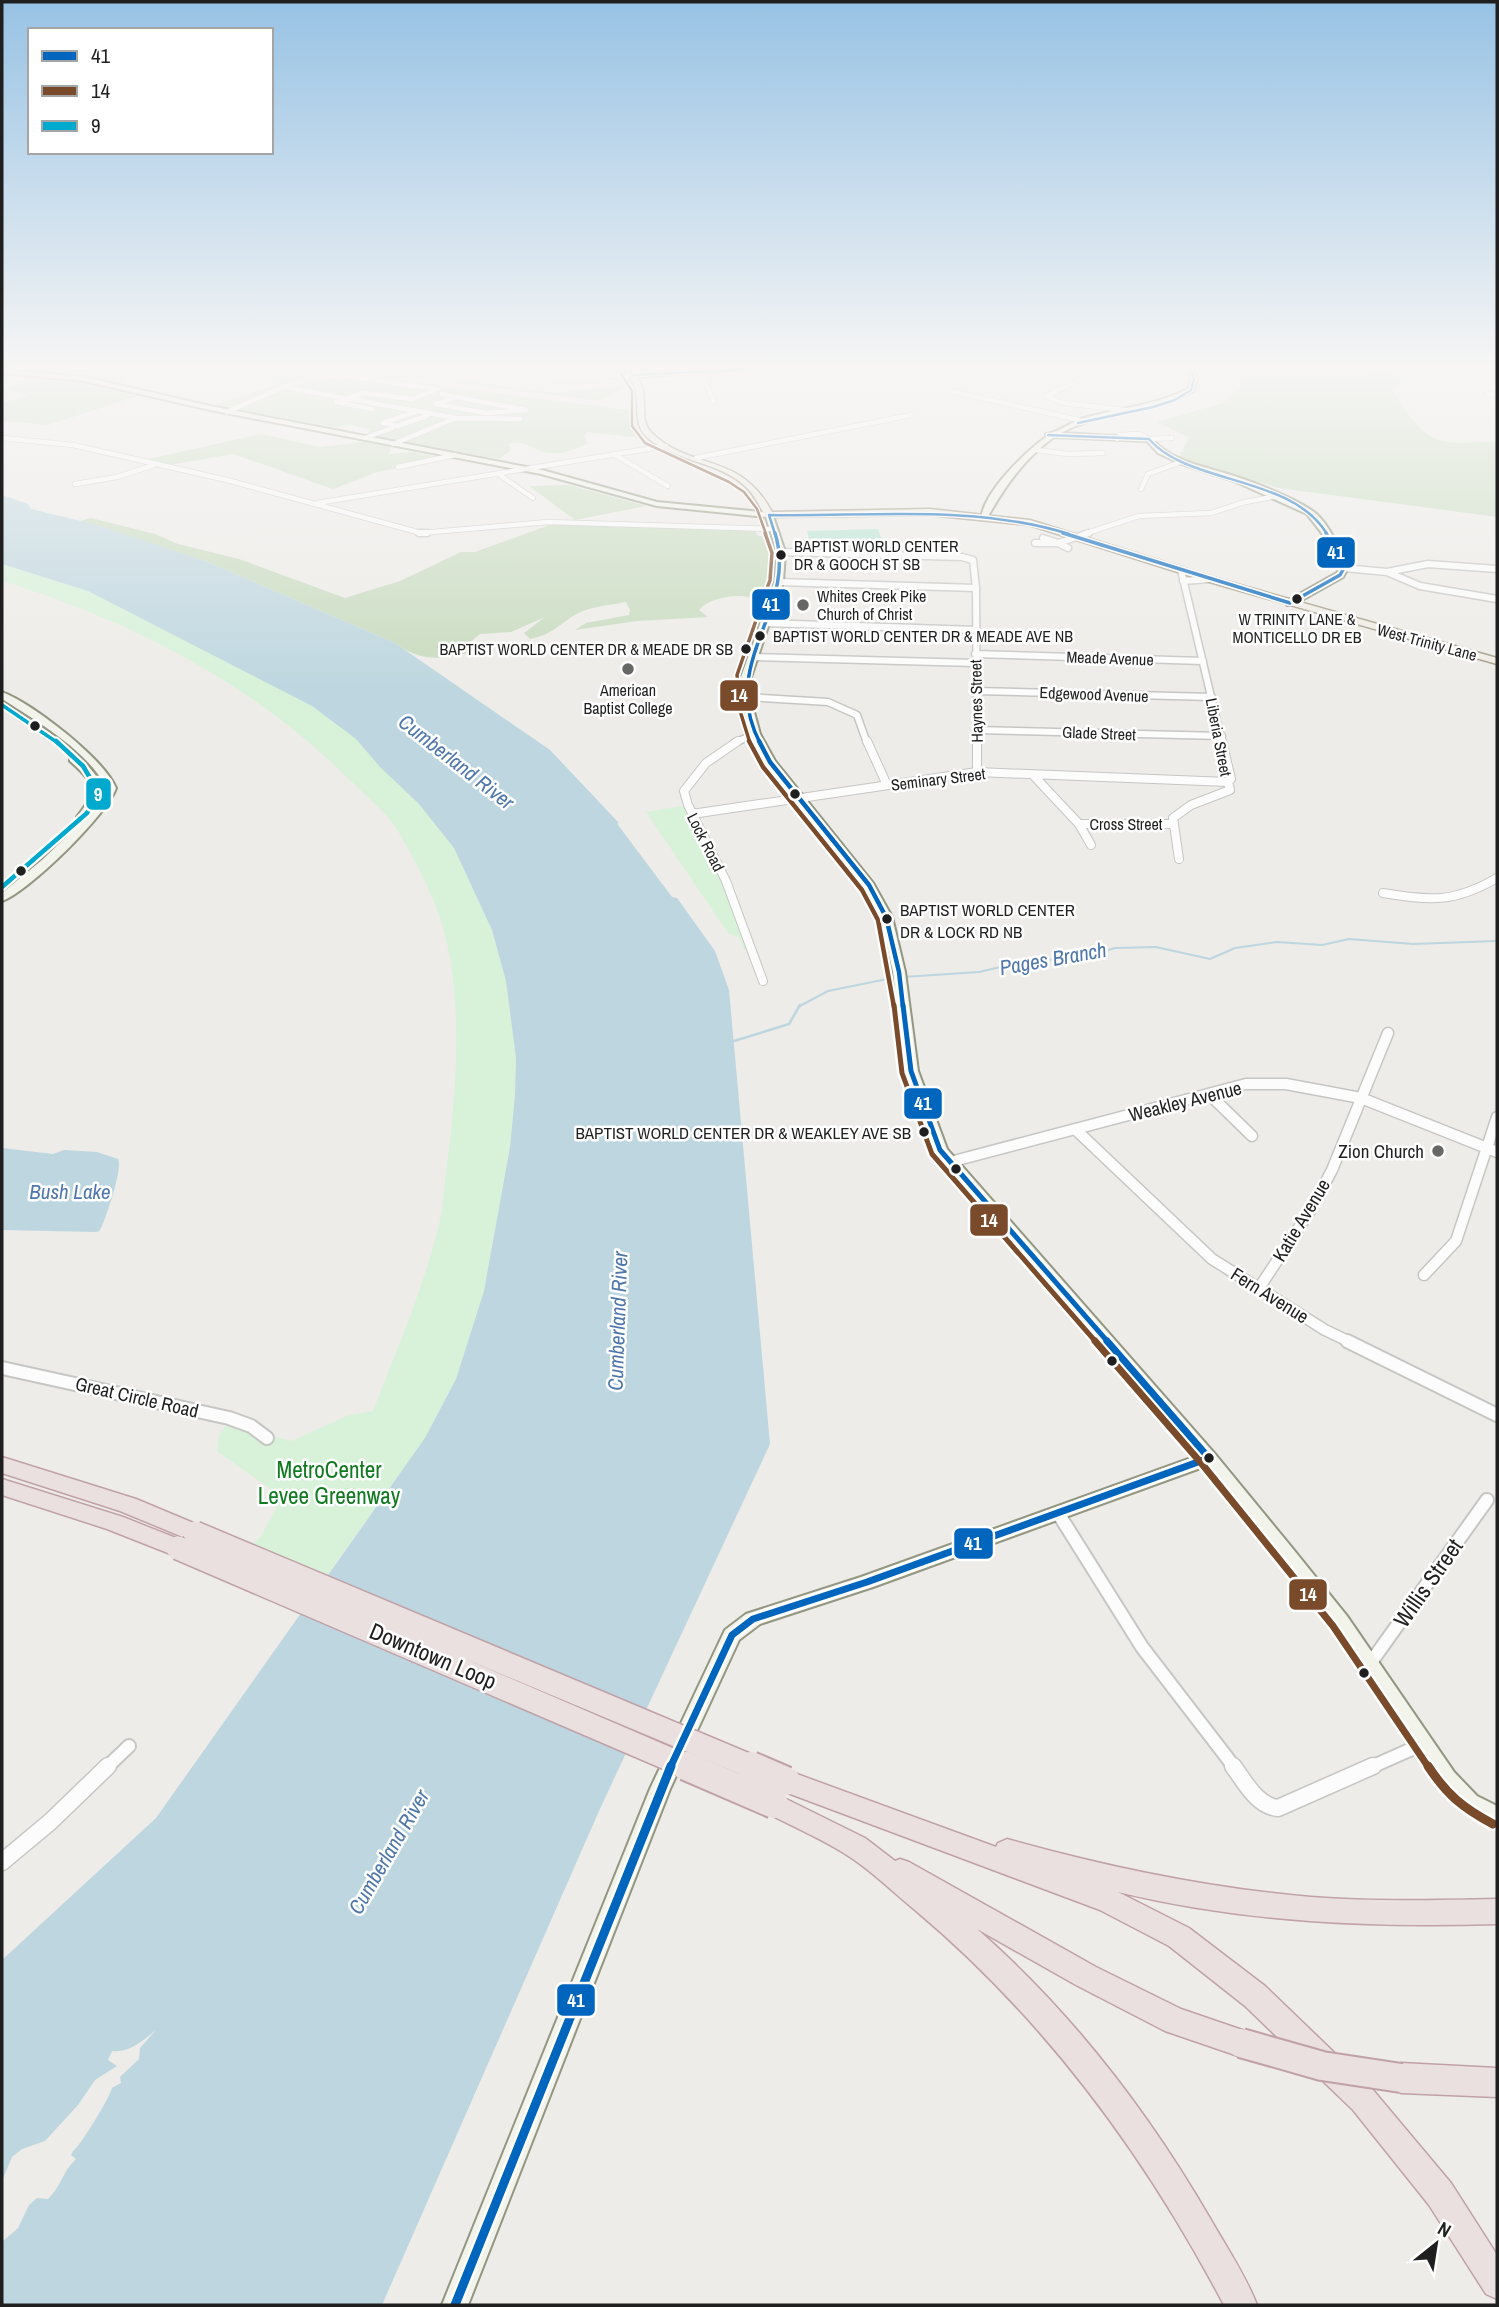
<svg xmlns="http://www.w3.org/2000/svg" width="1499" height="2307" font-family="'Archivo Narrow',sans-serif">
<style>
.forest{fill:#c7dbbe}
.park{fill:#d7f2d9}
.pitch{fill:#b5e3d2}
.water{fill:#bdd6df}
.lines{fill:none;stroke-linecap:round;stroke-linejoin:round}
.stream-far1{stroke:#bdd6df;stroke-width:2}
.stream{stroke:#bdd6df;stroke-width:2.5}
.street-far5-casing{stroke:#c6c6c4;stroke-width:6}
.street-far4-casing{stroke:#c6c6c4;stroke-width:9}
.street-far3-casing{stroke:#c6c6c4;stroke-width:10}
.street-far2-casing{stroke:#c6c6c4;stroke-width:13}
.street-far1-casing{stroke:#c6c6c4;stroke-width:16}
.street-casing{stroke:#c6c6c4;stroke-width:19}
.secondary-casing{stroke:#939781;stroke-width:4}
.primary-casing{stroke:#a39b86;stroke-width:3}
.highway-casing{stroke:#c1a1a8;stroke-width:3}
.street-far5{stroke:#fcfcfc;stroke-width:4.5}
.street-far4{stroke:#fcfcfc;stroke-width:6}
.street-far3{stroke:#fcfcfc;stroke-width:8}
.street-far2{stroke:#fcfcfc;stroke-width:10}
.street-far1{stroke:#fcfcfc;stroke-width:12}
.street{stroke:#fcfcfc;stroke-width:16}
.secondary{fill:#f2f3eb;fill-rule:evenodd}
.primary{fill:#f0ede5;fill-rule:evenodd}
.highway{fill:#eae0e0;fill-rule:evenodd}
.highway-bridge-far1-casing{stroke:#c1a1a8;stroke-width:26;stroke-linecap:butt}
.highway-bridge-casing{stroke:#c1a1a8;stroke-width:32;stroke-linecap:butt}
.highway-bridge-far1{stroke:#eae0e0;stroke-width:23}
.highway-bridge{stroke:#eae0e0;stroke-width:28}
.bus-1-far5-casing{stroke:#fff;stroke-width:5}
.bus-1-far4-casing{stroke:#fff;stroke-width:7}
.bus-1-far3-casing{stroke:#fff;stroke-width:9}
.bus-1-far2-casing{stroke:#fff;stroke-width:10}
.bus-1-far1-casing{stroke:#fff;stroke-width:12}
.bus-1-casing{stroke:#fff;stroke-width:14}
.bus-2-far5-casing{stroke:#fff;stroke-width:5}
.bus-2-far4-casing{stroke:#fff;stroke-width:7}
.bus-2-far3-casing{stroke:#fff;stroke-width:9}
.bus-2-far2-casing{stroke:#fff;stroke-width:10}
.bus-2-far1-casing{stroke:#fff;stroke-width:12}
.bus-2-casing{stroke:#fff;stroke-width:14}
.bus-3-far1-casing{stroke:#fff;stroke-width:7}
.bus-3-casing{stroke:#fff;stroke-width:9}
.bus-1-far5{stroke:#0065bd;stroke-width:2.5}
.bus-1-far4{stroke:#0065bd;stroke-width:3.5}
.bus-1-far3{stroke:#0065bd;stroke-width:4.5}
.bus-1-far2{stroke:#0065bd;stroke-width:5}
.bus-1-far1{stroke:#0065bd;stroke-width:7}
.bus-1{stroke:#0065bd;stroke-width:9}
.bus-2-far5{stroke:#7a4b2a;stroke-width:2.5}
.bus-2-far4{stroke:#7a4b2a;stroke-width:3.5}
.bus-2-far3{stroke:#7a4b2a;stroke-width:4.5}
.bus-2-far2{stroke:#7a4b2a;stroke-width:5}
.bus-2-far1{stroke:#7a4b2a;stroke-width:7}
.bus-2{stroke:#7a4b2a;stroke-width:9}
.bus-3-far1{stroke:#00a9ce;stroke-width:3.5}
.bus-3{stroke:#00a9ce;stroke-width:4.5}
.bus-dot{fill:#1f1f1f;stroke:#fff;stroke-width:2.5}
.poi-dot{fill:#676765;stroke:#fff;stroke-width:2.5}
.labels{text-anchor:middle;stroke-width:5;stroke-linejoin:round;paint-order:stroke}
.far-bus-label{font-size:16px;fill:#1f1f1f;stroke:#fff;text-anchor:start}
.far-poi-label{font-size:16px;fill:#1f1f1f;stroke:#fff;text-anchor:start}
.far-street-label{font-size:16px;fill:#1f1f1f;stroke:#fff}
.bus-label{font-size:17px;fill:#1f1f1f;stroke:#fff;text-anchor:start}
.street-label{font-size:19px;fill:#1f1f1f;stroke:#fff}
.poi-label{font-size:19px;fill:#1f1f1f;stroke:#fff;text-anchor:end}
.water-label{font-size:21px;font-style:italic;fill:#4f77ab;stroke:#fff}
.near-park-label{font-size:23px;fill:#107a20;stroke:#fff}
.near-street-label{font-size:23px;fill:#1f1f1f;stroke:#fff}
.line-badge{stroke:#fff;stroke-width:2.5}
.badge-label{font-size:19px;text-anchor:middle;font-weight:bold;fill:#fff}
</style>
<rect width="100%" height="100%" fill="#edece8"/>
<path class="forest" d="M20 369H144L111 381 72 372Z
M213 369H311L634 411V424L642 438 587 432 584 436 588 444C576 448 563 455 550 453 535 452 523 438 508 444L511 450 499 459 366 435 370 429 351 425 334 427 213 405 280 384Z
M352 369H377L554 393 625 385V388L598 401Z
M1228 369H1358L1410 376 1398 386 1391 388C1404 408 1421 440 1448 442 1464 444 1481 441 1497 442V517L1279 488 1178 458 1189 438 1157 422 1223 403 1241 385Z
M30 375 71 380 138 396 48 425 2 421V403L28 395 3 390Z
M261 434 320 447 364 442 391 447 389 454 413 452 448 459 378 472 333 489 233 454 169 465 149 459Z
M569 485 646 506 575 520 529 486Z
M91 518 155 534 178 544 239 559 345 598 400 581 461 552H475L558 522 753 528 758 536H772L776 550 781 552 774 598 758 601C744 591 709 597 699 610L708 617 637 621 575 630 586 623 629 615 630 610 626 602C612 605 596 606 583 611 561 620 557 634 530 639L524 633 545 617 511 632 480 634 469 643 479 650C445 659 424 664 395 643L208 562 80 521Z"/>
<path class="park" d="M2 564 88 591 118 606 312 706 356 739 380 767 419 804 454 848 492 930 506 981 516 1058 515 1095 510 1147 484 1291 456 1379 425 1438 327 1575 253 1544 261 1536 279 1503 269 1488 217 1451 219 1436 226 1425 292 1441 349 1415 373 1411C396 1352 421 1294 437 1233 444 1209 444 1182 448 1157 457 1084 464 986 439 915 432 893 409 848 396 828 385 810 365 796 351 781 254 684 132 621 2 581Z
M688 805 726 881 749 949 744 950 740 938 728 933 646 812Z"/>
<path class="pitch" d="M878 529 882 540 810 542 807 531Z"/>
<path class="water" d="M2 495 28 504 31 509 93 524 208 562 395 643 550 750 618 822V825L672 897 677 898 715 951 729 990 770 1444 599 1811 382 2305H2V2242L18 2228 29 2205 37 2198 48 2199C61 2187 62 2172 76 2159L71 2155 73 2151C81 2145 110 2097 112 2088L121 2083 120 2077 139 2059 140 2048 156 2030C143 2040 130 2053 112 2051L108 2060 117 2066 95 2080 78 2105 45 2141 22 2149 12 2157 2 2181V1960L156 1818 425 1438 456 1379 484 1291 510 1147 515 1095 516 1058 506 981 492 930 454 848 419 804 380 767 356 739 312 706 88 591 2 564Z
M2 1148 53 1154 64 1150 97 1152 118 1159C123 1169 106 1218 100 1230L97 1232 2 1230Z"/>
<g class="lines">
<path class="stream-far1" d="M903 977 979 972 1026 961 1081 958 1115 948 1156 947 1210 959 1235 948 1277 942 1322 945 1349 939 1413 944 1497 941
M798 1007 828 991 897 977"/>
<path class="stream" d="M731 1042 789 1024 800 1005"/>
<g class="street-far5-casing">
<path id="street-far5" d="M498 369 559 378 633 375
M1433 369 1497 377
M701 372 714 402
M1079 380 1046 396 1063 403 1133 411
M284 387 316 377 346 376 438 389 412 399 363 393 337 402 372 409
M951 391 1083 421
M1487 394 1497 395
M436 404 486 413 526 410 456 397
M436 404 456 397 442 394
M227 412 283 387 456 418 393 444
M415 412 383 423 397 426 427 416
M456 418 520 419
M2 438 73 445 227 480 421 533 548 522 773 529
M365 438 392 428
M1117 439 1120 435 1139 434 1149 439 1172 438
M1036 450 1068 454 1103 453
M615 455 668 486
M696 458 911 415
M398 467 455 455
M498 474 533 498
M75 484 117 477 154 465
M1141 489 1148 474 1181 462
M317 503 666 446
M1084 534 1139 516 1211 513 1245 502 1277 496"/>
</g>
<g class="street-far4-casing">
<path id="street-far4" d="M419 533H427
M1043 538 1058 543 1089 533
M1035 543H1058L1068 548
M781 552 962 557 973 560 976 588 977 743
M1344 568 1387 572 1420 586 1497 599
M1181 570 1222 743
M1387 572 1428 564 1497 569
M1183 581 1209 579
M779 582 976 588
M764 623 977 630
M975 654 1203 661
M751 657 975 663
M976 691 1212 697
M747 697 828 702 857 715 867 743
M976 730 1222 736
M734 743 755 734"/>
</g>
<g class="street-far3-casing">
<path id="street-far3" d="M738 741 706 763 684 791 688 805 726 881 763 981
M867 741 887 785
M977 741V772
M1033 775 1079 824 1091 845
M692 814 977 772 1228 782
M1079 824H1172
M1179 859 1173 818 1191 805 1230 790 1228 782 1231 779 1222 741
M1383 893C1430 901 1454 903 1497 878"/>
</g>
<g class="street-far2-casing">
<path id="street-far2" d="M1210 1095 1252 1136
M1075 1129 1212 1259 1325 1330 1350 1342
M950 1162 1246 1084H1286L1361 1098 1497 1152
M1424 1275 1456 1241 1497 1117
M1259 1288 1310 1211 1332 1170 1388 1033"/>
</g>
<g class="street-far1-casing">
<path id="street-far1" d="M1347 1341 1497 1415
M2 1368 229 1418 251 1426 267 1438
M1058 1513 1142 1647 1235 1768
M1369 1665 1487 1500
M106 1768 129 1746
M1369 1768 1423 1744"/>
</g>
<g class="street-casing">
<path id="street" d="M1233 1766C1245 1782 1257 1806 1278 1808L1373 1766
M2 1862 50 1822 108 1766"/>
</g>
<g class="secondary-casing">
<path id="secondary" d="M2 369 84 377 210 406 542 470 657 502 772 513 785 552 783 582 751 677 754 712 760 734 775 761 873 883 892 917 905 972 918 1071 947 1149 1215 1454 1293 1549 1347 1616 1454 1772 1477 1796 1497 1806V1825L1463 1808 1440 1784 1333 1626 1206 1466 873 1587 760 1624 739 1640 670 1789 468 2305H442L650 1789 725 1630 746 1614 861 1577 1197 1456 933 1150 904 1071 893 972 880 917 864 886 765 762 750 734 744 712 741 677 775 582 777 552 766 517 657 506 541 474 210 410 84 381 2 373Z
M716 369H759L633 377 630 375Z
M1187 369H1193L1197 379 1193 391C1151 413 1102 410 1061 433L1151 438C1174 464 1206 466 1237 477 1256 483 1295 499 1311 510 1329 521 1339 550 1348 568L1343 577 1293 605H1287V601L1337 573 1340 568 1321 532 1307 514 1234 481 1179 463 1158 453 1147 441 1054 437C1024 459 1005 486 987 518H981C985 491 1024 453 1046 437V434C1058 433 1069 423 1081 419 1117 408 1154 406 1188 389L1191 379Z
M2 692C33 704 103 758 116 788 108 814 28 892 2 901V893L42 860 85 819H78L77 817C98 790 96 784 70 761V757H78C93 771 110 785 97 806L106 788C90 752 35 720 2 699Z"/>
</g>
<g class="primary-casing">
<path id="primary" d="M625 369H632C636 375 640 381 642 388 647 404 639 422 653 434 694 472 739 451 772 512L930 509 1030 520 1212 577 1497 658V664L1206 581 1029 525 930 515 766 517C759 506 755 495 745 486 718 461 676 462 648 438 632 424 640 406 635 388 633 381 629 375 625 369Z"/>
</g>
<g class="highway-casing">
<path id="highway" d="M2 1457 136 1499 203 1527 206 1533 203 1539 195 1542 120 1511 2 1473Z
M2 1479 123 1517 186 1542 189 1548 186 1554 178 1557 107 1529 2 1495Z
M786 1770 996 1847 998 1843 1007 1839C1107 1867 1207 1888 1311 1897 1373 1902 1435 1900 1497 1899V1924C1370 1928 1242 1922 1118 1892L1189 1928 1265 1986 1373 2090 1451 2183 1497 2255V2299L1486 2294 1429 2205 1353 2110 1245 2006 1169 1946 1100 1910 777 1789 773 1781 777 1773Z
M774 1793 865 1838 895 1861 900 1859 909 1862 1096 1967 1181 2009 1251 2033 1255 2043 1251 2053 1241 2057 1165 2031 1076 1985 977 1929C1071 2011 1149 2113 1211 2220 1227 2248 1246 2276 1257 2305H1224C1145 2155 1046 2020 915 1910 894 1893 873 1872 850 1857 823 1839 793 1827 765 1812L761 1804 765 1796Z
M1401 2063 1497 2068V2097L1401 2093 1391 2088 1386 2078 1391 2068Z"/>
</g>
<use href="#street-far5" class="street-far5"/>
<use href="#street-far4" class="street-far4"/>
<use href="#street-far3" class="street-far3"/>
<use href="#street-far2" class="street-far2"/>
<use href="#street-far1" class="street-far1"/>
<use href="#street" class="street"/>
<use href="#secondary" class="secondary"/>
<use href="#primary" class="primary"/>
<use href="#highway" class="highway"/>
<g class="highway-bridge-far1-casing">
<path id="highway-bridge-far1" d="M195 1533 755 1768
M178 1548 690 1768"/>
</g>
<g class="highway-bridge-casing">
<path id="highway-bridge" d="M686 1766 774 1804
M751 1766 786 1781
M1241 2043 1322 2066 1401 2078"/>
</g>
<use href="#highway-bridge-far1" class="highway-bridge-far1"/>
<use href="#highway-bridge" class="highway-bridge"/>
<g class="bus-1-far5-casing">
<path id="bus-1-far5" d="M628 369 633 375 754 369
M1078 423 1153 407 1175 400 1191 390 1194 379 1190 369
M1048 435 1149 439C1188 485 1292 475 1327 534
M775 534 769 515C868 517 973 504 1069 534"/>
</g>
<g class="bus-1-far4-casing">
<path id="bus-1-far4" d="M1063 533 1290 603 1340 575 1344 568 1326 533
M760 743C717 662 799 609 775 533"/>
</g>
<g class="bus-1-far3-casing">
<path id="bus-1-far3" d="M759 741 770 762 869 885 886 917 899 972 903 1007"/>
</g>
<g class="bus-1-far2-casing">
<path id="bus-1-far2" d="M903 1005 911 1071 940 1150 1108 1342"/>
</g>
<g class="bus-1-far1-casing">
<path id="bus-1-far1" d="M670 1768 732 1635 753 1619 867 1582 1209 1458 1107 1341"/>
</g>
<g class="bus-1-casing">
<path id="bus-1" d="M455 2305 671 1766"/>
</g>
<g class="bus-2-far5-casing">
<path id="bus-2-far5" d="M621 374 632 391V426L645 443 729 482 744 492 757 509 766 534"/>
</g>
<g class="bus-2-far4-casing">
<path id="bus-2-far4" d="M750 743 741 714 737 675 770 580 772 553 765 533"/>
</g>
<g class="bus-2-far3-casing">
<path id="bus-2-far3" d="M749 741 763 767 862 890 878 920 894 1007"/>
</g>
<g class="bus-2-far2-casing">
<path id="bus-2-far2" d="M894 1005 902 1073 932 1154 1096 1342"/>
</g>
<g class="bus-2-far1-casing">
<path id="bus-2-far1" d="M1095 1341 1202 1464 1333 1626 1429 1768"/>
</g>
<g class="bus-2-casing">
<path id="bus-2" d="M1428 1766C1447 1795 1463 1808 1493 1824"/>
</g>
<g class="bus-3-far1-casing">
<path id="bus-3-far1" d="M2 705 58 743"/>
</g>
<g class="bus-3-casing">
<path id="bus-3" d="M2 887 87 813 99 793 83 766 56 741"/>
</g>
<use href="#bus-1-far5" class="bus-1-far5"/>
<use href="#bus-1-far4" class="bus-1-far4"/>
<use href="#bus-1-far3" class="bus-1-far3"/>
<use href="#bus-1-far2" class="bus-1-far2"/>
<use href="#bus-1-far1" class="bus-1-far1"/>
<use href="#bus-1" class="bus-1"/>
<use href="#bus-2-far5" class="bus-2-far5"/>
<use href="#bus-2-far4" class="bus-2-far4"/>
<use href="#bus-2-far3" class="bus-2-far3"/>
<use href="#bus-2-far2" class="bus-2-far2"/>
<use href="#bus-2-far1" class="bus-2-far1"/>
<use href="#bus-2" class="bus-2"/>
<use href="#bus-3-far1" class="bus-3-far1"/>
<use href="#bus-3" class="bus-3"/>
</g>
<linearGradient id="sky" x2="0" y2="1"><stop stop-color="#97c2e4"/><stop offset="0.53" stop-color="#f7f6f5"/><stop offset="1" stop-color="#f7f6f5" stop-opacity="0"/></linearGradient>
<rect width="1499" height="692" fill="url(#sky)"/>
<g class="bus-dot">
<circle cx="781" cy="555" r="6"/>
<circle cx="1297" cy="599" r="6"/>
<circle cx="760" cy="636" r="6"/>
<circle cx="746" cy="649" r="6"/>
<circle cx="35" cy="726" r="6"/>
<circle cx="795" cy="794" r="6"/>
<circle cx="21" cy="871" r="6"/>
<circle cx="887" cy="919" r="6"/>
<circle cx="924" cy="1132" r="6"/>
<circle cx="956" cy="1169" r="6"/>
<circle cx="1112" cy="1361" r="6"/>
<circle cx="1209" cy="1458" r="6"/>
<circle cx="1364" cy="1673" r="6"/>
</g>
<g class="poi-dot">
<circle cx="803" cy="605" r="7"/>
<circle cx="628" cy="669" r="7"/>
<circle cx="1438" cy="1151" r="7"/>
</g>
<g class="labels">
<g class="far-bus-label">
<text x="794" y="552">BAPTIST WORLD CENTER<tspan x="794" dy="18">DR &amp; GOOCH ST SB</tspan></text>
<text x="1297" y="625" text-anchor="middle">W TRINITY LANE &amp;<tspan x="1297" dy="18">MONTICELLO DR EB</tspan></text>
<text x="773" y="642">BAPTIST WORLD CENTER DR &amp; MEADE AVE NB</text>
<text x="733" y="655" text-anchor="end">BAPTIST WORLD CENTER DR &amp; MEADE DR SB</text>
</g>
<g class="far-poi-label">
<text x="817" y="602">Whites Creek Pike<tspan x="817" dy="18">Church of Christ</tspan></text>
<text x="628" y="696" text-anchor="middle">American<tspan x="628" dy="18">Baptist College</tspan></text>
</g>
<g class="far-street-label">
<text transform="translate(1427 642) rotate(15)" y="6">West Trinity Lane</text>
<text transform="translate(1110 658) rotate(2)" y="6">Meade Avenue</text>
<text transform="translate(1094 694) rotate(2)" y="6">Edgewood Avenue</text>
<text transform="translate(976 701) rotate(-91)" y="6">Haynes Street</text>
<text transform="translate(1099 733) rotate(2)" y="6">Glade Street</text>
<text transform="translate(1219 737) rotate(79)" y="6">Liberia Street</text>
<text transform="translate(938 779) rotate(-7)" y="6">Seminary Street</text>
<text x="1126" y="830">Cross Street</text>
<text transform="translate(706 842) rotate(63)" y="6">Lock Road</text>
</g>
<g class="bus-label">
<text x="900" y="916">BAPTIST WORLD CENTER<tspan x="900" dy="22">DR &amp; LOCK RD NB</tspan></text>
<text x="911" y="1139" text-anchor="end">BAPTIST WORLD CENTER DR &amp; WEAKLEY AVE SB</text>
</g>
<g class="street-label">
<text transform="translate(1185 1101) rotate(-14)" y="7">Weakley Avenue</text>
<text transform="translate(1301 1220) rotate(-59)" y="7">Katie Avenue</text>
<text transform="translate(1270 1295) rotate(32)" y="7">Fern Avenue</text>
<text transform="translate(137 1397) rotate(13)" y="7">Great Circle Road</text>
</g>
<g class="poi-label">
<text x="1424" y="1158">Zion Church</text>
</g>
<g class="water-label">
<text transform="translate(456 762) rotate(38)" y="7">Cumberland River</text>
<text transform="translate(1053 959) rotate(-10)" y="7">Pages Branch</text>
<text x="70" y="1199">Bush Lake</text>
<text transform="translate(618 1321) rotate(-88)" y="7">Cumberland River</text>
<text transform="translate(389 1852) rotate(-60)" y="7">Cumberland River</text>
</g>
<g class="near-park-label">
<text x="329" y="1478">MetroCenter<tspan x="329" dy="26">Levee Greenway</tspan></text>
</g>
<g class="near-street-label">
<text transform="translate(1428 1583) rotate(-55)" y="8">Willis Street</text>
<text transform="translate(433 1656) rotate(23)" y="8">Downtown Loop</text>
</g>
</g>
<g class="line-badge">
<rect x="1316" y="536" width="40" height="33" rx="7" fill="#0065bd"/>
<rect x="751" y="588" width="40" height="33" rx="7" fill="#0065bd"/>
<rect x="719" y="679" width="40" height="33" rx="7" fill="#7a4b2a"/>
<rect x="85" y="777" width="27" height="34" rx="7" fill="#00a9ce"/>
<rect x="903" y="1087" width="40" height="33" rx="7" fill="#0065bd"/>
<rect x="969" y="1203" width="40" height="34" rx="7" fill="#7a4b2a"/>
<rect x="953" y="1527" width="41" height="33" rx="7" fill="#0065bd"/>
<rect x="1288" y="1578" width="40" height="33" rx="7" fill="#7a4b2a"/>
<rect x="556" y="1983" width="40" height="34" rx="7" fill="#0065bd"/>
</g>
<g class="badge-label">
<text x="1336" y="559">41</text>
<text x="771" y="611">41</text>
<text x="739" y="702">14</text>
<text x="98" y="801">9</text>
<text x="923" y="1110">41</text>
<text x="989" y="1227">14</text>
<text x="973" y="1550">41</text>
<text x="1308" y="1601">14</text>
<text x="576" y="2007">41</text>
</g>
<rect width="1499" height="2307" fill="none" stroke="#1f1f1f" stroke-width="7"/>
<rect x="28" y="28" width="245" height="126" fill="#ffffff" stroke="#a5a5a5" stroke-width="2"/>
<rect x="42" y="51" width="35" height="10" fill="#0065bd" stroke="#a5a5a5" stroke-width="2"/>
<text x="91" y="63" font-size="21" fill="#1f1f1f">41</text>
<rect x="42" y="86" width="35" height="10" fill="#7a4b2a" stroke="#a5a5a5" stroke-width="2"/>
<text x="91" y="98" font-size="21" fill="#1f1f1f">14</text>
<rect x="42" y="121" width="35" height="10" fill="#00a9ce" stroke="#a5a5a5" stroke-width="2"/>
<text x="91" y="133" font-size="21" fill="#1f1f1f">9</text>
<g transform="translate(1436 2244) rotate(30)" stroke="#ffffff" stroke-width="5" paint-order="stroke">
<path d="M0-5L12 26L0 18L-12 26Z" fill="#1f1f1f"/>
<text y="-10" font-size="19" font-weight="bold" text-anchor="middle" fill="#1f1f1f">N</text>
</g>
</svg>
